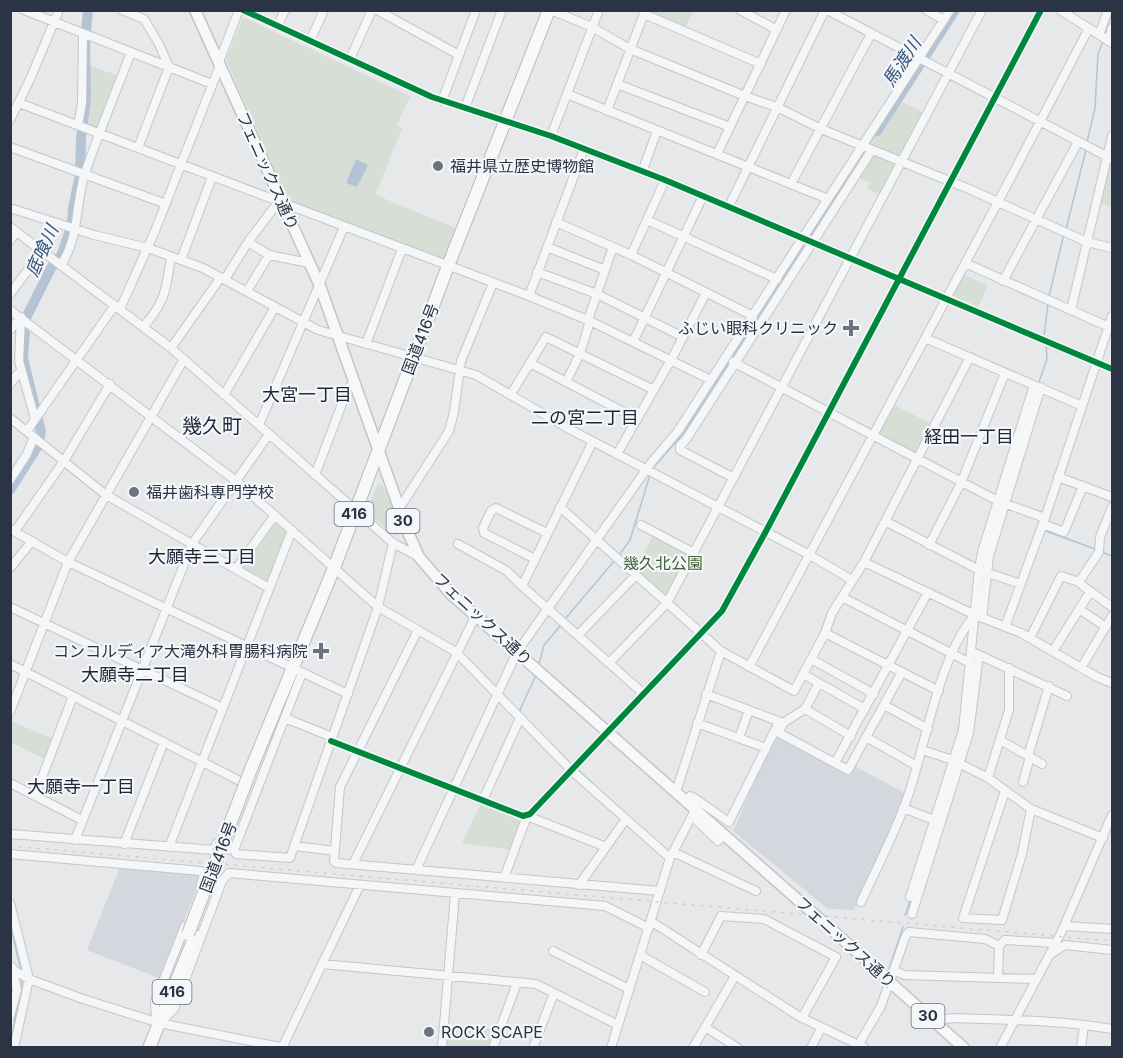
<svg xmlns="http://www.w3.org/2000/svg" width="1123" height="1058" font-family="Inter,'Noto Sans JP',sans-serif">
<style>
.built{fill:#d4d7dd}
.green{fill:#d6ded6}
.water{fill:#b4c4d5}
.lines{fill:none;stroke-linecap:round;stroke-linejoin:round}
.stream{stroke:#b4c4d5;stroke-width:1.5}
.river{stroke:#b4c4d5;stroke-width:10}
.minor-casing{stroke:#c4c6c8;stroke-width:10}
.major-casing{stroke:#c2c5c8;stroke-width:13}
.highway-casing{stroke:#b8bbbf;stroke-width:14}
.minor{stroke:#f5f6f7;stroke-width:8}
.major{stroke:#f8f8f8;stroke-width:10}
.highway{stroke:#f8f8f8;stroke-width:12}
.rail{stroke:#cecfd2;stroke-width:1.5;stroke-dasharray:3 6;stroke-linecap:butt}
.major-bridge-casing{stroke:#c2c5c8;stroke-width:13;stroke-linecap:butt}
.highway-bridge-casing{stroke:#b8bbbf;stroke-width:14;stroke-linecap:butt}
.major-bridge{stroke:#f8f8f8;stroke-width:10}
.highway-bridge{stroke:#f8f8f8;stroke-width:12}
.cycleway-casing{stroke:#f4f6f9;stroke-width:10}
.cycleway{stroke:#00873e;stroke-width:6}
.poi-dot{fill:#6c737f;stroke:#f4f6f9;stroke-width:2}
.labels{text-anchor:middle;stroke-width:4.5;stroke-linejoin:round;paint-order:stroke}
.shield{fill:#f4f6f9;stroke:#676e7b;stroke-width:1.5}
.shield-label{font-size:15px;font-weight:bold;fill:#2b3445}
.poi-label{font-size:16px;fill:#2b3445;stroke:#f4f6f9;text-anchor:start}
.street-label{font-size:16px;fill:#2b3445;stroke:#f4f6f9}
.park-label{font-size:16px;fill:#3f6138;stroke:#f4f6f9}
.water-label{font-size:18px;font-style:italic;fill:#34527a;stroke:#f4f6f9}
.neighbourhood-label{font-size:18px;fill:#1d2536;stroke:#f4f6f9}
.quarter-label{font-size:20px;fill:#1d2536;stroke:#f4f6f9}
</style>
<rect width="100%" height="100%" fill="#e6e8ea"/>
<path class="built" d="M779 735 850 773 854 766 907 794 854 910 828 909 733 831 762 764Z
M120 867 199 875 201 878 161 979 87 950Z"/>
<path class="green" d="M645 11H693L684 31Z
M245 18 410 96 397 125 402 128 376 193 378 196 458 229 446 257 441 259 289 201 226 60 242 20Z
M88 65 122 77 100 134 84 128Z
M899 100 926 114 883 196 867 189 870 183 855 176 872 150 866 148Z
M1107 157 1112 159V207L1097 202Z
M961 274 988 285 977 310 949 298Z
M892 404 932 424 915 457 875 436Z
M378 484H382L401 525 397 536 366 512Z
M275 517 290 531 269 584 265 585 237 568Z
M654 534 693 553 666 601 633 572Z
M11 721 56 740 48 761 11 742Z
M482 801 525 818 514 850 462 843Z
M444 1026 500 1029 493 1047 442 1048Z"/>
<path class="water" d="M356 159 368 165 357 187 346 183Z"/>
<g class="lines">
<path class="stream" d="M1104 36 1112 12
M1087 142 1095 108 1098 54 1103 41
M869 144 877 131
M1066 229 1086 150
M809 238 864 151
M1049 296 1064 234
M1044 336 1048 304
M962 350 975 355
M1039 382 1047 359 1046 345
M653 468 683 434 806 242
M1043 530 1095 549
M1102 552 1112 556
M620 554 630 540 650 475
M980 603 982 575
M565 619 615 560
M975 648 978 622
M539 664 544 645 561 625
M521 714 520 710 536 675
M554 747 572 765
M576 768 592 783
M905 915 911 899
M10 923 21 971
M888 972 903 927
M10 1043 21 992 22 979"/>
<path class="river" d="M877 131 955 10
M10 490 37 447 41 432 23 358 26 318 51 268 62 254 72 224 73 208 80 175 81 138 86 98 85 42 88 10"/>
<g class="minor-casing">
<path id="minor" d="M24 10 212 84
M122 10 144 19 159 44 169 67 138 148
M243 10 432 97 551 136 665 180 1112 369
M377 10 459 55
M551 10 592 27 630 49 745 96 779 108 821 129 969 189 1087 242 1112 248
M740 10 777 30
M827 10 1112 159
M926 10 944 20
M1060 10 1112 43
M644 14 761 64
M278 25 285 10
M1099 35 1108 10
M310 41 324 10
M1108 41 1112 28
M350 59 372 10
M219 62 239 10
M617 84 730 127
M567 94 828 199
M442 101 476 10
M19 103 529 296 590 321 711 380
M465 108 502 10
M607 111 645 11
M10 120 31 77 59 10
M78 125 82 103 83 34
M551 136 599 10
M10 147 166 204
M717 154 786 10
M642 172 657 131
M791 184 871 34
M729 206 825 10
M10 208 94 235 148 248 203 268 318 330 476 375 573 431 808 554 852 580
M647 220 777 279
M556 222 631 255 753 316
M10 227 171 348 393 543 419 557
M10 240 17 232
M248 242 269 255 309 263
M547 247 605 270
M631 255 665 180
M181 260 212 177
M965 263 1109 327
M61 265C80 236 75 204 85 173 99 132 116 92 131 52
M537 272 597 294 683 337
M225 279 248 242 279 201
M1003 281 1078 142
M247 291 269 255
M10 294 42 251
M529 296 584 149
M120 309 155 231 220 65
M10 310 236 481 378 607 456 652 572 771 670 858
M1071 310 1112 136
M21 317 19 361 35 419
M588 320 613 247
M144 326C166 301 166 289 171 257
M10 330 20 318
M925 338 1082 406
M633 342 703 196
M366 344 402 249
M171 348 221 277
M733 362 998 501 1045 518
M530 363 637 419
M566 382 580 354 590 321
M10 384 21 370
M511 394 546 337 654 390
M224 395 275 307
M10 418 106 495 269 588
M259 425 344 227
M27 431 115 305
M593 441 522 586 644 694
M617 454 671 360 706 293
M315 475 348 388 354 383
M1058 477 1112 497
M734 478 680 450V446L687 438 872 150
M10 480 27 454 34 437
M560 507 721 651 794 691 825 633 832 613 864 562 970 357
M399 509 449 431 454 412 461 361 493 283
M885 521 979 570 1021 584
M1043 524 1064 532 1083 486
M641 525 694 553
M10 529 68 562 348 694
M15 531 64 461 110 384
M458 544 507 571 522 586
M929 545 961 483 1005 373
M535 559 484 533 483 528 491 511 496 508 547 533
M864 562 975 615 1021 633 1097 677 1112 683
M10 568 32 541
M236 569 275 515
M1079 582 1099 552 1100 537 1112 507
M842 597 970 663
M10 607 223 708
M1079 609 1106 627
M982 618 989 556 1041 387
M1005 627 1045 518 1112 316
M418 630 340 787 334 861 336 863 660 891
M825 633 939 691
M578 635 636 575
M1030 638 1061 576 1079 582 1083 586 1112 607
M1053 651 1090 592
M975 653 1067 696
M811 659 874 694
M609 663 667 603 982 10
M10 664 240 781
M749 667 998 202 1088 30
M1081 668 1112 616
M803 674 865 709
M706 694 783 723 805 709 819 683
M884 705 928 729
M805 709 851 736
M10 712 68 562 184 359
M285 718 332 737
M697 723 766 748
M783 723 779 733 848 770 902 672
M866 737 917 766
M739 738 749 710
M1000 740 1042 764
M331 741 523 816 530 814 722 611 765 533 1041 10
M922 750 953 760 988 778 1031 809 1022 854 1002 920 963 918 1005 791
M1028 756 1049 686
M835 763 928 592
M988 778 1009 710V668
M1023 782 1030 757
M10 783 82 820
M676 792 721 651
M35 796 73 696
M483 800 520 718
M685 801 690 796 693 797 729 822 778 724
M903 808 934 820
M1031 809 1103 838
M692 816 718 841 720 839
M10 834 214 850 217 843
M75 840 192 544 269 434
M124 844 164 742
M295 846 335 851
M169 847 292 530
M218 848 234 850 236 854 290 858 378 607 393 543
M234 850 302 673
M673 852 756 891
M10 854 201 871 204 877 201 884
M353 864 476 615
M416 870 517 652 651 463 678 431 950 10
M504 878 527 816 606 847
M579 885 626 819
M910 897 963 730 979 570 982 552 1034 385
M861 902C877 867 896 832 908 796 926 744 939 655 975 615
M10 903 29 979 14 1048
M912 914 969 733 979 655
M652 922 800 1017 865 1048
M1065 926 1112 929
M999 946 1005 940 1056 943
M553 951 629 989
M1051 954 1065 945 1112 950
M640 955 705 992
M701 955 721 916 764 919 836 957 802 1018
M322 964 536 984 618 1025
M10 968 29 979 83 999 159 1023 285 1048
M894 970 904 975 1036 979
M10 1016 17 990 12 967
M165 1018 174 1009 222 881 229 873 605 906 649 928
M156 1022 155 1002 185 926
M936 1023 945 1019 954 1018C1007 1020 1060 1020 1112 1029
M705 1027 738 1048
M859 1044 881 1006 906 935 909 932 985 939 999 946 998 977
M282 1048 360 885
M442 1048 455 894
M493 1048 517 983
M533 1048 554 993
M611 1048 670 858 695 810
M693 1048 735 976
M811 1048 821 1028
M1000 1048 1061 933 1112 815
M1081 1048 1084 1025"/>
</g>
<g class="major-casing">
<path id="major" d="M195 10 320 286 407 530 419 557 451 594 798 900
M831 929 883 975
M892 984 964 1048"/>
</g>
<g class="highway-casing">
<path id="highway" d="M251 769 334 568 448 266 549 10
M149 1048 195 936"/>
</g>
<use href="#minor" class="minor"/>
<use href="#major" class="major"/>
<use href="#highway" class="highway"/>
<path class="rail" d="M10 846 1112 941"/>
<g class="major-bridge-casing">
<path id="major-bridge" d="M798 900 831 929
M883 975 892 984"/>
</g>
<g class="highway-bridge-casing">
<path id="highway-bridge" d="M188 934 251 769"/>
</g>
<use href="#major-bridge" class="major-bridge"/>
<use href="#highway-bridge" class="highway-bridge"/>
<g class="cycleway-casing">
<path id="cycleway" d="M243 10 432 97 551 136 665 180 1112 369
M331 741 523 816 530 814 722 611 765 533 1041 10"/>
</g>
<use href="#cycleway" class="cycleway"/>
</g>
<g class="poi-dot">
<circle cx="438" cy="166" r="6"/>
<path d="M848 319h6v6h6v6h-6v6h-6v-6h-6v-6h6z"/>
<circle cx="134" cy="492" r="6"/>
<path d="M318 642h6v6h6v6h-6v6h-6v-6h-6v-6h6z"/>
<circle cx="429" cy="1032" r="6"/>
</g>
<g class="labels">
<g class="shield">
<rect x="334.5" y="502" width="39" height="24" rx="4.5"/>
<rect x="386.5" y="509" width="33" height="24" rx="4.5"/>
<rect x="152.5" y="980" width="39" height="24" rx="4.5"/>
<rect x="911.5" y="1004" width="33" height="24" rx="4.5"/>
</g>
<g class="shield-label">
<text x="354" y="519">416</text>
<text x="403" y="526">30</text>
<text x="172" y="997">416</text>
<text x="928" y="1021">30</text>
</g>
<g class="poi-label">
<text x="450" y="172">福井県立歴史博物館</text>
<text x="838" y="334" text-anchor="end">ふじい眼科クリニック</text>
<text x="146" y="498">福井歯科専門学校</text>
<text x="308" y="657" text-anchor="end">コンコルディア大滝外科胃腸科病院</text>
<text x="441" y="1038">ROCK SCAPE</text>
</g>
<g class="street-label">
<text transform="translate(268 171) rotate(66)" y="6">フェニックス通り</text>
<text transform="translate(420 339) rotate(-69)" y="6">国道416号</text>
<text transform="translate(483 619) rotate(43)" y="6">フェニックス通り</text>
<text transform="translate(218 857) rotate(-69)" y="6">国道416号</text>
<text transform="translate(846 942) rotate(42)" y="6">フェニックス通り</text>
</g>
<g class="park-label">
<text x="663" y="569">幾久北公園</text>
</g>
<g class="water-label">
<text transform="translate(902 62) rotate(-57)" y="6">馬渡川</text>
<text transform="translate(42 251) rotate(-66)" y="6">底喰川</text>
</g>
<g class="neighbourhood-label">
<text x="307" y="401">大宮一丁目</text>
<text x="585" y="424">二の宮二丁目</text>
<text x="969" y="443">経田一丁目</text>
<text x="202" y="563">大願寺三丁目</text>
<text x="135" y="681">大願寺二丁目</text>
<text x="81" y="793">大願寺一丁目</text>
</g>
<g class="quarter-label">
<text x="212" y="433">幾久町</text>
</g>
</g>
<rect width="1123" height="1058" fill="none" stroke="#2b3445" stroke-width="24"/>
</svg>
